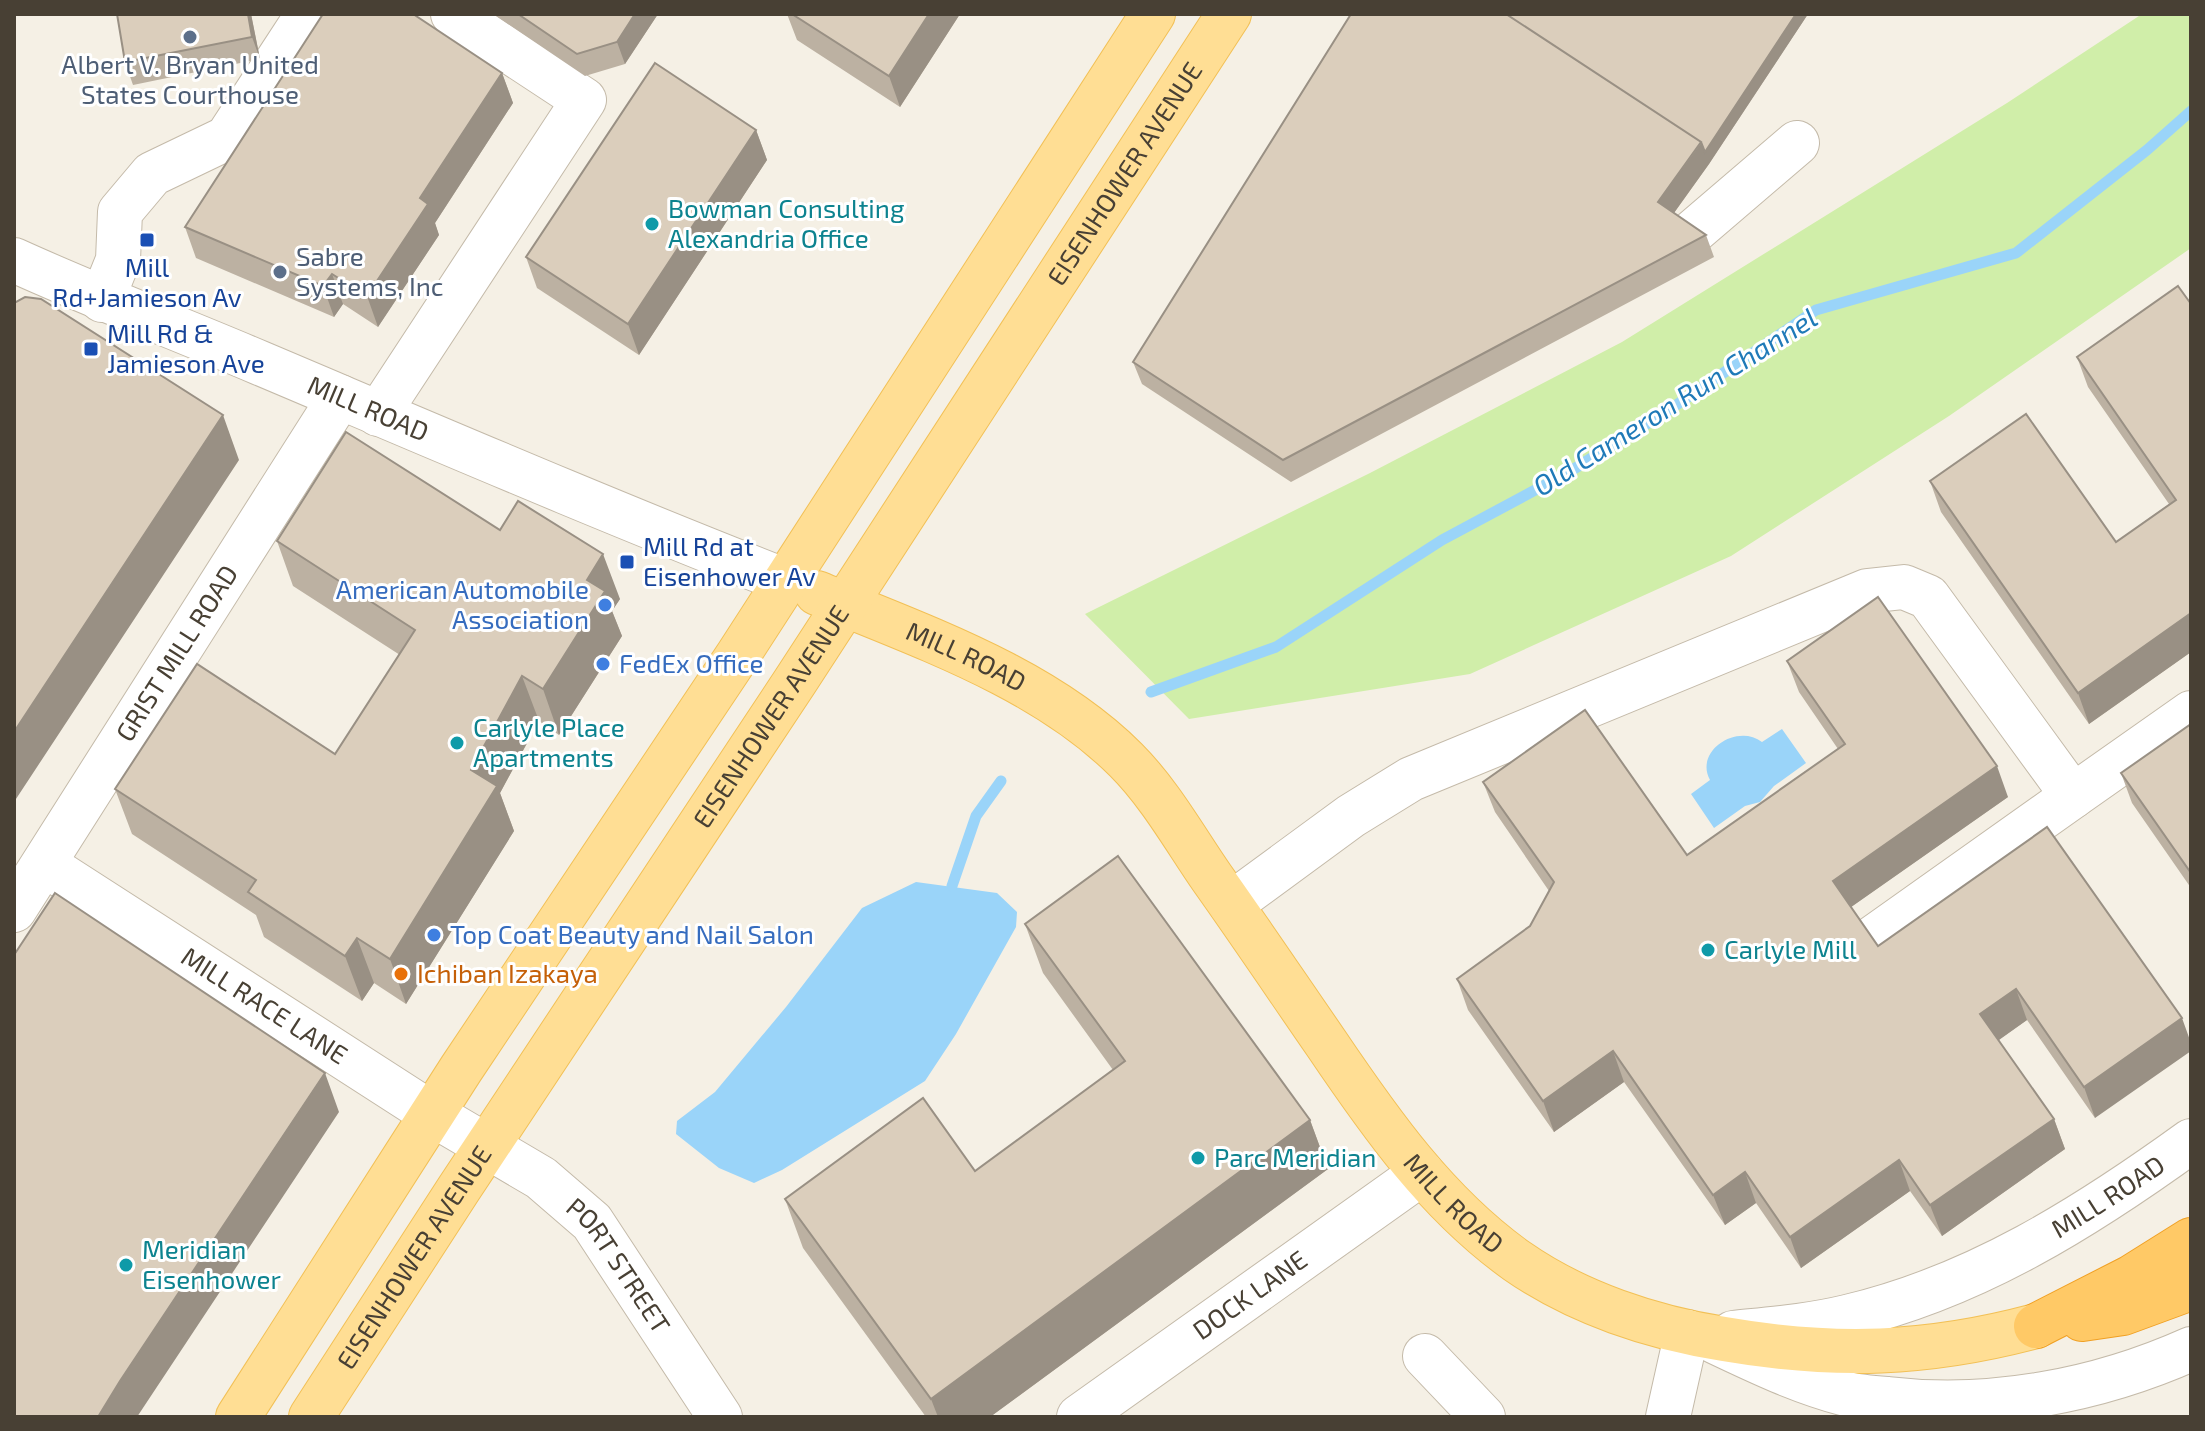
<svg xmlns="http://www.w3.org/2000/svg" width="2205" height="1431" font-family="'Exo 2',sans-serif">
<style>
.green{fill:#d0eea9}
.water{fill:#9ad4f9}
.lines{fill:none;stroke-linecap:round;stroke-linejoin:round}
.stream{stroke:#9ad4f9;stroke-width:11}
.minor-casing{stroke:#c4baa9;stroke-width:46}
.major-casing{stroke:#f2c056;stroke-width:46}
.highway-casing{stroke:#f0a024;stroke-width:46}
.minor{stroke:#fff;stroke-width:44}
.major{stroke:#ffde94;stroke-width:44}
.highway{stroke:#ffc966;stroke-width:44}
.wall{fill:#bcb1a2}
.shaded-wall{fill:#999084}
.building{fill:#dbcebc;stroke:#999084;stroke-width:2}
.service-dot{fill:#5c6f8a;stroke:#fff;stroke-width:3}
.culture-dot{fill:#0f9aa8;stroke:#fff;stroke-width:3}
.transit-dot{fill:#1a4fb4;stroke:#fff;stroke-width:3}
.shop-dot{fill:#3f7fe0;stroke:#fff;stroke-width:3}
.food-dot{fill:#e8710a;stroke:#fff;stroke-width:3}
.labels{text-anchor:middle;stroke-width:6;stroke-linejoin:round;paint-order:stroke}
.service-label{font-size:26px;fill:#4e5e75;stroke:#fff}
.street-label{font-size:26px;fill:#484034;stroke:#fff}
.culture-label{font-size:26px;fill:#0d838f;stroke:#fff;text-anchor:start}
.transit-label{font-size:26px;fill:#164399;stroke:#fff;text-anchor:start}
.shop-label{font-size:26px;fill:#366cbe;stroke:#fff;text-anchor:start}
.food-label{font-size:26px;fill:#c56008;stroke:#fff;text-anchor:start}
.water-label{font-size:28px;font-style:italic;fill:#1f7ab8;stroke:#fff}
</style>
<rect width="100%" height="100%" fill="#f5f0e5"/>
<path class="green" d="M2142 14H2191V248L1949 416 1731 556 1470 674 1189 719 1085 614 1370 473 1622 342 2007 103Z"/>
<path class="water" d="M1782 729 1806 763 1774 786 1760 802 1745 806 1714 828 1691 794 1710 780C1694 751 1737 723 1762 742Z
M916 882 997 893 1017 912 1016 927 956 1034 925 1081 782 1170 754 1183 719 1168 676 1134 677 1121 715 1092 786 1007 862 908Z"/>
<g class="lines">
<path class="stream" d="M1151 692 1276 647 1442 540 1569 472 1669 410 1816 310 2016 253 2147 150 2191 111
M952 886 976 816 1001 781"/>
<g class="minor-casing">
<g id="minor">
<path d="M1686 238 1797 143"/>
<path id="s1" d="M14 260C95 297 178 328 260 363 435 437 609 512 786 581"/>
<path d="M102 300 118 260 120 212 152 174 227 138 308 14"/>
<path d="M378 414 584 100 453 14"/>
<path d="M2073 796 2191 713"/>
<path id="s2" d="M44 864 432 1114 541 1178 592 1222 720 1417"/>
<path d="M1231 904 1351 816 1411 779 1867 591 1904 587 1928 597 2073 796 1866 943"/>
<path id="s3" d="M14 910 340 397"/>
<path id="s4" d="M1733 1333C1771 1329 1810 1326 1847 1317 1975 1287 2086 1217 2191 1141"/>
<path d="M1716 1342C1758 1362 1800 1382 1846 1394 1859 1397 1874 1398 1888 1399 1990 1411 2097 1391 2191 1349"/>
<path d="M1425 1356 1483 1417"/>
<path id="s5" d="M1079 1417 1422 1173"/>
<path d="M1668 1417 1687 1332"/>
</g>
</g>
<g class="major-casing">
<g id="major">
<path id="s6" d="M817 593C923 637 1044 678 1126 760 1160 794 1185 839 1212 878 1251 933 1288 988 1326 1043 1380 1123 1437 1204 1517 1261 1577 1303 1653 1328 1724 1339 1834 1358 1928 1355 2036 1326"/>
<path d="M238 1417 461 1069 738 655 1153 14"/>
<path id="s7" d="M311 1417 458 1190 796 680 1229 14"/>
</g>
</g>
<g class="highway-casing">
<path id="highway" d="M2082 1319 2123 1313 2191 1288
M2036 1326 2132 1277 2191 1240"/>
</g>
<use href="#minor" class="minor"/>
<use href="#major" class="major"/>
<use href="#highway" class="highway"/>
</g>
<path class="wall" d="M251 14 260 59 133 85 125 62Z
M493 14H658L625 64 585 76Z
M787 14H960L900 107 797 40Z
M1351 14H1808L1709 164 1674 213 1706 235 1714 257 1291 482 1142 384 1133 362Z
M502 73 513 103 435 223 439 235 378 327 343 304 334 317 196 258 185 227Z
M756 130 767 160 639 355 537 288 526 257Z
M2191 304V652L2089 724 1941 512 1930 481 2116 542 2169 504 2088 387 2077 357Z
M500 530 620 599 612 611 622 636 559 735 539 721 500 793 514 831 406 1004 374 983 362 1001 264 937 256 915 132 834 115 789 335 754 400 655 293 586 277 541Z
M1787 661 2008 797 1851 907 1878 946 2047 827 2095 1118 2027 1020 1998 1040 2054 1119 2065 1149 1942 1236 1910 1191 1801 1268 1756 1203 1725 1225 1624 1082 1554 1132 1468 1010 1457 979 1530 926 1549 891 1495 812 1483 782 1687 855 1838 749 1799 692Z
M2191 724V888L2132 803 2121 773Z
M1025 924 1310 1120 1328 1169 990 1417H926L803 1248 785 1199 975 1171 1113 1070 1043 973Z"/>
<path class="shaded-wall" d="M248 14H251L260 59 252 37Z
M635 14H658L625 64 617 42Z
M929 14H960L900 107 889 76Z
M1796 14H1808L1709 164 1666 224 1658 202Z
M502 73 513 103 435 223 439 235 378 327 367 296 420 198Z
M756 130 767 160 639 355 628 324Z
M332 274 343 304 334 317 323 286Z
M223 415 239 460 14 802V732Z
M603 554 620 599 612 611 622 636 559 735 543 689 587 580Z
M2191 613V652L2089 724 2078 693Z
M522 676 539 721 500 793 514 831 406 1004 390 959 471 770Z
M1997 766 2008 797 1844 912 1833 881Z
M357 938 374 983 362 1001 345 956Z
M2016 989 2027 1020 1992 1045 1980 1014Z
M2182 1018 2191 1043V1051L2095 1118 2084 1087Z
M1613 1051 1624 1082 1554 1132 1543 1101Z
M325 1073 339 1112 137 1417H98L120 1381Z
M2054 1119 2065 1149 1942 1236 1930 1205Z
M1310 1120 1328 1169 990 1417H938L931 1399Z
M1899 1160 1910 1191 1801 1268 1790 1237Z
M1745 1172 1756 1203 1725 1225 1713 1195Z"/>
<path class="building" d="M117 14H248L252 37 125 62Z
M323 14H413L502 73 420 198 428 204 367 296 332 274 323 286 185 227Z
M518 14H635L617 42 577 54Z
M792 14H929L889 76Z
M1351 14H1506L1701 142 1658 202 1706 235 1283 460 1133 362Z
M1506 14H1796L1705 152 1701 142Z
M655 63 756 130 628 324 526 257Z
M2178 286 2191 304V613L2078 693 1930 481 2026 414 2116 542 2176 500 2077 357Z
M25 297 41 299 223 415 14 732V303Z
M346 432 500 530 518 501 603 554 587 580 605 591 543 689 522 676 471 770 497 786 390 959 357 938 345 956 248 892 256 880 115 789 197 664 335 754 415 630 277 541Z
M1878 597 1997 766 1833 881 1878 946 2047 827 2182 1018 2084 1087 2016 989 1980 1014 2054 1119 1930 1205 1899 1160 1790 1237 1745 1172 1713 1195 1613 1051 1543 1101 1457 979 1530 926 1554 882 1483 782 1585 710 1687 855 1845 744 1787 661Z
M2191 724V873L2121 773Z
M1118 856 1310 1120 931 1399 785 1199 923 1098 975 1171 1125 1061 1025 924Z
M55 893 325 1073 120 1381 98 1417H14V955Z"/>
<g class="service-dot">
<circle cx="190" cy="37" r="8"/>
<circle cx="280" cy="272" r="8"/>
</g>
<g class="culture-dot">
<circle cx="652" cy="224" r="8"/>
<circle cx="457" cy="743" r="8"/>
<circle cx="1708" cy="950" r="8"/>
<circle cx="1198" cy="1158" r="8"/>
<circle cx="126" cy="1265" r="8"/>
</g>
<g class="transit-dot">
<rect x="139" y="232" width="16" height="16" rx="4"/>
<rect x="83" y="341" width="16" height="16" rx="4"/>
<rect x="619" y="554" width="16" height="16" rx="4"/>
</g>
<g class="shop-dot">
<circle cx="605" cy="605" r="8"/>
<circle cx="603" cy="664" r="8"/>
<circle cx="434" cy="935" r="8"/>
</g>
<circle class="food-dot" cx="401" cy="974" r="8"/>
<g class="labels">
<g class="service-label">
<text x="190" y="74">Albert V. Bryan United<tspan x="190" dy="30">States Courthouse</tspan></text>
<text x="296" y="266" text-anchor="start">Sabre<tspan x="296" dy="30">Systems, Inc</tspan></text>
</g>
<g class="street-label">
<text dy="9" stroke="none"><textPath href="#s7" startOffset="1486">EISENHOWER AVENUE</textPath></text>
<text dy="9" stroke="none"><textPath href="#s1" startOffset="384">MILL ROAD</textPath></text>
<text dy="9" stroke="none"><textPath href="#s3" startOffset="304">GRIST MILL ROAD</textPath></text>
<text dy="9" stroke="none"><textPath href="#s6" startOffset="162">MILL ROAD</textPath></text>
<text dy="9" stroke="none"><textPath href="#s7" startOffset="838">EISENHOWER AVENUE</textPath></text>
<text dy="9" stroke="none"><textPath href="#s2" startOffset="262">MILL RACE LANE</textPath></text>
<text dy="9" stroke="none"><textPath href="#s4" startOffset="404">MILL ROAD</textPath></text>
<text dy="9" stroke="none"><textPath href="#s6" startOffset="906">MILL ROAD</textPath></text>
<text dy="9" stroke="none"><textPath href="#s7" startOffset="190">EISENHOWER AVENUE</textPath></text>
<text dy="9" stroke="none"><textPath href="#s2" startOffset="706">PORT STREET</textPath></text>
<text dy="9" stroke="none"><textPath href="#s5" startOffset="210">DOCK LANE</textPath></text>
</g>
<g class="culture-label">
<text x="668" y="218">Bowman Consulting<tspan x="668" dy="30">Alexandria Office</tspan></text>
<text x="473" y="737">Carlyle Place<tspan x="473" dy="30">Apartments</tspan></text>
<text x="1724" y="959">Carlyle Mill</text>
<text x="1214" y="1167">Parc Meridian</text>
<text x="142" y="1259">Meridian<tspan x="142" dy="30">Eisenhower</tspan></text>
</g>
<g class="transit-label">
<text x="147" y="277" text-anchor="middle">Mill<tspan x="147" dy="30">Rd+Jamieson Av</tspan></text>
<text x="107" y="343">Mill Rd &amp;<tspan x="107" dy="30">Jamieson Ave</tspan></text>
<text x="643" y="556">Mill Rd at<tspan x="643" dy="30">Eisenhower Av</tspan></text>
</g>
<g class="shop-label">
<text x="589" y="599" text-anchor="end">American Automobile<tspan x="589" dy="30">Association</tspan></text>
<text x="619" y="673">FedEx Office</text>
<text x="450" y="944">Top Coat Beauty and Nail Salon</text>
</g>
<g class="food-label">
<text x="417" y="983">Ichiban Izakaya</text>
</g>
<g class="water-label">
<text transform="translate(1675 402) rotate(-32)" y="10">Old Cameron Run Channel</text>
</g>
</g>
<rect width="2205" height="1431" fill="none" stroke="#484034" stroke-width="32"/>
</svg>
